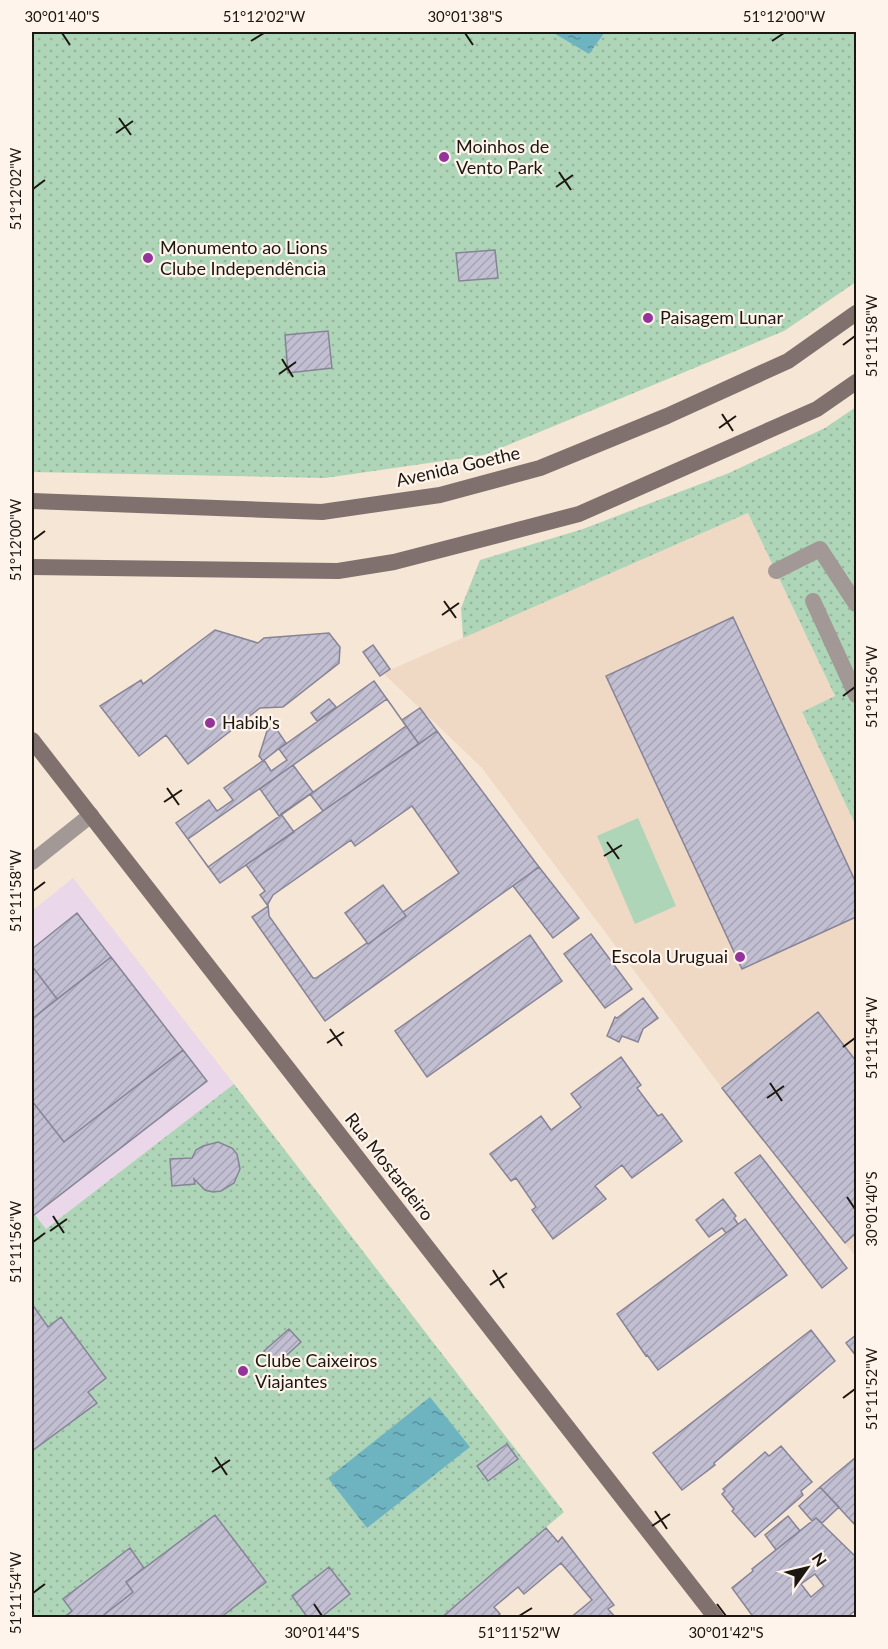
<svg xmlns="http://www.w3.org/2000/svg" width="888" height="1649" font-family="Lato,sans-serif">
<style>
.commercial{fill:#ead8ea}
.built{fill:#efd9c4}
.green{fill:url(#green-dots)}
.pitch{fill:#aed5b8}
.water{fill:url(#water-ripples)}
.building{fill:url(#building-hatch);stroke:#878497;stroke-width:1.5;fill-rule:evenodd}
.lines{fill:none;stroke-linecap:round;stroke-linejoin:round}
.service{stroke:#a29896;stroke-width:16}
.pedestrian{stroke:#a29896;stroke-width:16}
.minor{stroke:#a29896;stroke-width:16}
.secondary{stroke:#80716f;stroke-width:16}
.ticks{fill:none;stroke:#1d1711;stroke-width:2}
.poi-dot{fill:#94339a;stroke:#fef4eb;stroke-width:2}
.labels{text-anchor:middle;stroke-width:4.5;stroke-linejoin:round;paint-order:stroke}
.poi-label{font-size:18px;fill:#1d1711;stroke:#fef4eb;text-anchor:start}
.street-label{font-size:18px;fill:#1d1711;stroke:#fef4eb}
.neatline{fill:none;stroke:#1d1711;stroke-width:2}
.ticks-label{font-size:15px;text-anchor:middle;fill:#1d1711}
</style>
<defs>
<pattern id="green-dots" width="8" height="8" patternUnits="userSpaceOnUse" patternTransform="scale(1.5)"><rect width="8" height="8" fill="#aed5b8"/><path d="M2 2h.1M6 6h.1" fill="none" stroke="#95b69d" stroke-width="1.8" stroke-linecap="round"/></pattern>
<pattern id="water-ripples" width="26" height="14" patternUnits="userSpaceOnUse" patternTransform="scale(1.5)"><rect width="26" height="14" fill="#6eb4c0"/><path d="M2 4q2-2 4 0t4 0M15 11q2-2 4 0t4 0" fill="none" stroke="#5a919b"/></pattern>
<pattern id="building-hatch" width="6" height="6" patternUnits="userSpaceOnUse" patternTransform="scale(1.5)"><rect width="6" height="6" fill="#c2bfd3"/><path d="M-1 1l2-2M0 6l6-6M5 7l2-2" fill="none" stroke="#a6a3b4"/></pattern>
</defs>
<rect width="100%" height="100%" fill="#f6e6d6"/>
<path class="commercial" d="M73 878 234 1084 46 1229 32 1211V911Z"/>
<path class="built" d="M748 513 835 696 802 713 856 826V1257L722 1088 482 768 383 673Z"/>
<path class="green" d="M32 32H856V282L784 331 484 455 325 478 32 472Z
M856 407V826L802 712 835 696 748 513 463 638 461 608 480 560 583 529 729 473 825 428Z
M234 1084 564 1512 441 1617H32V1211L46 1229Z"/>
<path class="pitch" d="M638 818 676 906 635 924 597 836Z"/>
<path class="water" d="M552 32H605L589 54Z
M430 1397 470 1447 367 1528 328 1478Z"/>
<path class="building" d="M495 250 498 278 459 281 456 253Z
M328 331 332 368 288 373 285 335Z
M733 617 856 883V917L742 969 606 676Z
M215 630 258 643 264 638 329 633 340 647 339 663 283 707 260 708 188 764 166 735 139 756 100 706 141 680 143 684Z
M373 645 390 669 380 676 363 652Z
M374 681 419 744 323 811 310 794 281 814 294 832 220 883 176 823 209 800 217 811 233 800 224 788 264 760 271 771 287 760 279 749Z
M329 699 336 707 317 721 311 713Z
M387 699 406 726 208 867 188 839Z
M420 708 437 731 419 744 402 720Z
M270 728 277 730 286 743 263 761 259 756 267 731Z
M437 731 539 867 325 1021 252 917 268 906 260 895 265 891 246 865Z
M293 765 313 792 279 816 260 789Z
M412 806 459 873 403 912 406 916 368 944 367 943 316 978H313L269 916 268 904 273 895 351 840 355 846Z
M539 867 579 918 553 938 513 886Z
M383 885 406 916 368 944 345 913Z
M77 913 111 957 57 999 32 966V949Z
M591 934 632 989 605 1008 564 954Z
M530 935 562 981 427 1077 395 1031Z
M111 957 183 1050 64 1142 32 1101V1019Z
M32 966 57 999 32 1019Z
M643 998 658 1018 643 1029 638 1042 622 1036 619 1042 607 1036 615 1017 617 1018Z
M818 1012 856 1061V1233L845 1243 722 1088Z
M183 1050 207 1081 34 1215 32 1211V1101L64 1142Z
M621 1057 641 1085 637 1088 658 1116 662 1114 682 1141 632 1178 622 1165 595 1186 606 1199 553 1239 532 1210 536 1207 516 1178 511 1181 490 1154 541 1116 551 1130 581 1107 571 1094Z
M218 1142 232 1148 237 1154 240 1169 234 1183 221 1191 213 1192 205 1190 194 1179 195 1184 172 1186 170 1159 192 1158 196 1150 203 1146Z
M760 1155 847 1268 822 1288 735 1173Z
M723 1199 736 1216 734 1218 738 1224 726 1233 722 1228 709 1237 696 1220Z
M745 1219 787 1275 658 1370 647 1355 646 1356 617 1314Z
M32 1304 48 1327 61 1317 106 1378 88 1392 97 1403 32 1451Z
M289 1329 301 1342 276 1365 264 1351Z
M811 1330 835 1361 714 1463 715 1465 682 1490 653 1453Z
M856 1335V1356L846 1343Z
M507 1444 518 1459 488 1481 477 1466Z
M781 1446 812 1482 801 1491 803 1495 755 1537 732 1511 734 1509 722 1494 725 1491 723 1489 765 1452 769 1456Z
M856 1457V1526L820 1487Z
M820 1487 839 1507 822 1523 816 1518 812 1521 799 1506Z
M215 1515 266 1582 220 1618H100L133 1592 126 1582Z
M788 1516 800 1531 776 1550 765 1535Z
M816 1518 856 1557V1610L846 1618H754L732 1588 753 1571 752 1569ZM815 1574 824 1586 811 1597 801 1584Z
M546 1528 558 1542 562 1537 614 1605 608 1609 616 1618H441Z
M130 1548 144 1568 126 1582 133 1592 100 1618H63L72 1611 63 1599Z
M561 1563 592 1600 570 1618H495L500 1614 494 1607 518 1587 524 1594Z
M329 1567 350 1594 320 1618H308L292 1596Z"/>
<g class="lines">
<path class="service" d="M776 571 820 549 856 604"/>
<path class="pedestrian" d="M813 601 856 695"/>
<path class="minor" d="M32 862 91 815"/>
<path class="secondary" d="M32 501 322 512 440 495 540 468 667 416 788 361 856 313
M32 567 338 571 394 562 579 514 817 409 856 382
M32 740 716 1618"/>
</g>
<path class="ticks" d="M62 33 70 45M465 33 473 45M251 41 264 33M772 41 784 33M119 118 131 135M116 133 133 121M559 172 571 190M556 187 573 175M33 189 45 180M843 345 855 336M282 359 293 377M279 374 296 362M722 414 733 431M719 428 736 416M33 540 45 531M444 601 456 618M442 615 459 603M843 696 855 687M167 788 179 805M164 802 182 790M607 842 619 859M604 856 622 845M33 891 45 882M330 1029 342 1046M327 1043 344 1032M843 1047 855 1038M770 1083 782 1101M767 1098 784 1086M847 1197 855 1209M53 1216 64 1233M50 1231 67 1219M33 1242 45 1233M493 1270 504 1288M490 1285 507 1273M843 1398 855 1389M215 1457 227 1475M212 1472 230 1460M655 1511 667 1529M652 1526 670 1514M33 1593 45 1584M314 1604 322 1616M717 1604 726 1616M519 1616 532 1608"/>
<g class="poi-dot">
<circle cx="444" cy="157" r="6"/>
<circle cx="148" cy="258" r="6"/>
<circle cx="648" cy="318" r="6"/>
<circle cx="210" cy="723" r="6"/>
<circle cx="740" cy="957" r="6"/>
<circle cx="243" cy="1371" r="6"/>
</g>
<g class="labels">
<g class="poi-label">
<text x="456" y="153">Moinhos de<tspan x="456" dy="21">Vento Park</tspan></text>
<text x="160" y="254">Monumento ao Lions<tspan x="160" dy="21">Clube Independência</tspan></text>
<text x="660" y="324">Paisagem Lunar</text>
<text x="222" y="729">Habib's</text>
<text x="728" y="963" text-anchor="end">Escola Uruguai</text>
<text x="255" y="1367">Clube Caixeiros<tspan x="255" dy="21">Viajantes</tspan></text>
</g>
<g class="street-label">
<text transform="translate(458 467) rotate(-13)" y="6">Avenida Goethe</text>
<text transform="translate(389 1167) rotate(52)" y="6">Rua Mostardeiro</text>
</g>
</g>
<rect width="888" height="1649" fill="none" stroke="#fef4eb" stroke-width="66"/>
<g transform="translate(807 1568) rotate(56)" stroke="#fef4eb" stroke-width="4.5" paint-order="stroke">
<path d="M0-4.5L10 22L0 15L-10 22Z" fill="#1d1711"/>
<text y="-9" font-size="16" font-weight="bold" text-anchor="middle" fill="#1d1711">N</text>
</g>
<rect x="33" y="33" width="822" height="1583" class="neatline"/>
<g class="ticks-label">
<text x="62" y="22">30°01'40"S</text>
<text x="264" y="22">51°12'02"W</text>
<text x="465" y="22">30°01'38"S</text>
<text x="784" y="22">51°12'00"W</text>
<text transform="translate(16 189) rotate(-90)" y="5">51°12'02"W</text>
<text transform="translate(872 336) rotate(-90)" y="5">51°11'58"W</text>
<text transform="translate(16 540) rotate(-90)" y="5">51°12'00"W</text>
<text transform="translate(872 687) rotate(-90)" y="5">51°11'56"W</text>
<text transform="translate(16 891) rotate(-90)" y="5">51°11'58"W</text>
<text transform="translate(872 1038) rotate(-90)" y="5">51°11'54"W</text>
<text transform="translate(872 1209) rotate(-90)" y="5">30°01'40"S</text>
<text transform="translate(16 1242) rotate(-90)" y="5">51°11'56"W</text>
<text transform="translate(872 1389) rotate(-90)" y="5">51°11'52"W</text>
<text transform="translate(16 1593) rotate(-90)" y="5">51°11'54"W</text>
<text x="322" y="1638">30°01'44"S</text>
<text x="519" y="1638">51°11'52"W</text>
<text x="726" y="1638">30°01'42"S</text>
</g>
</svg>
